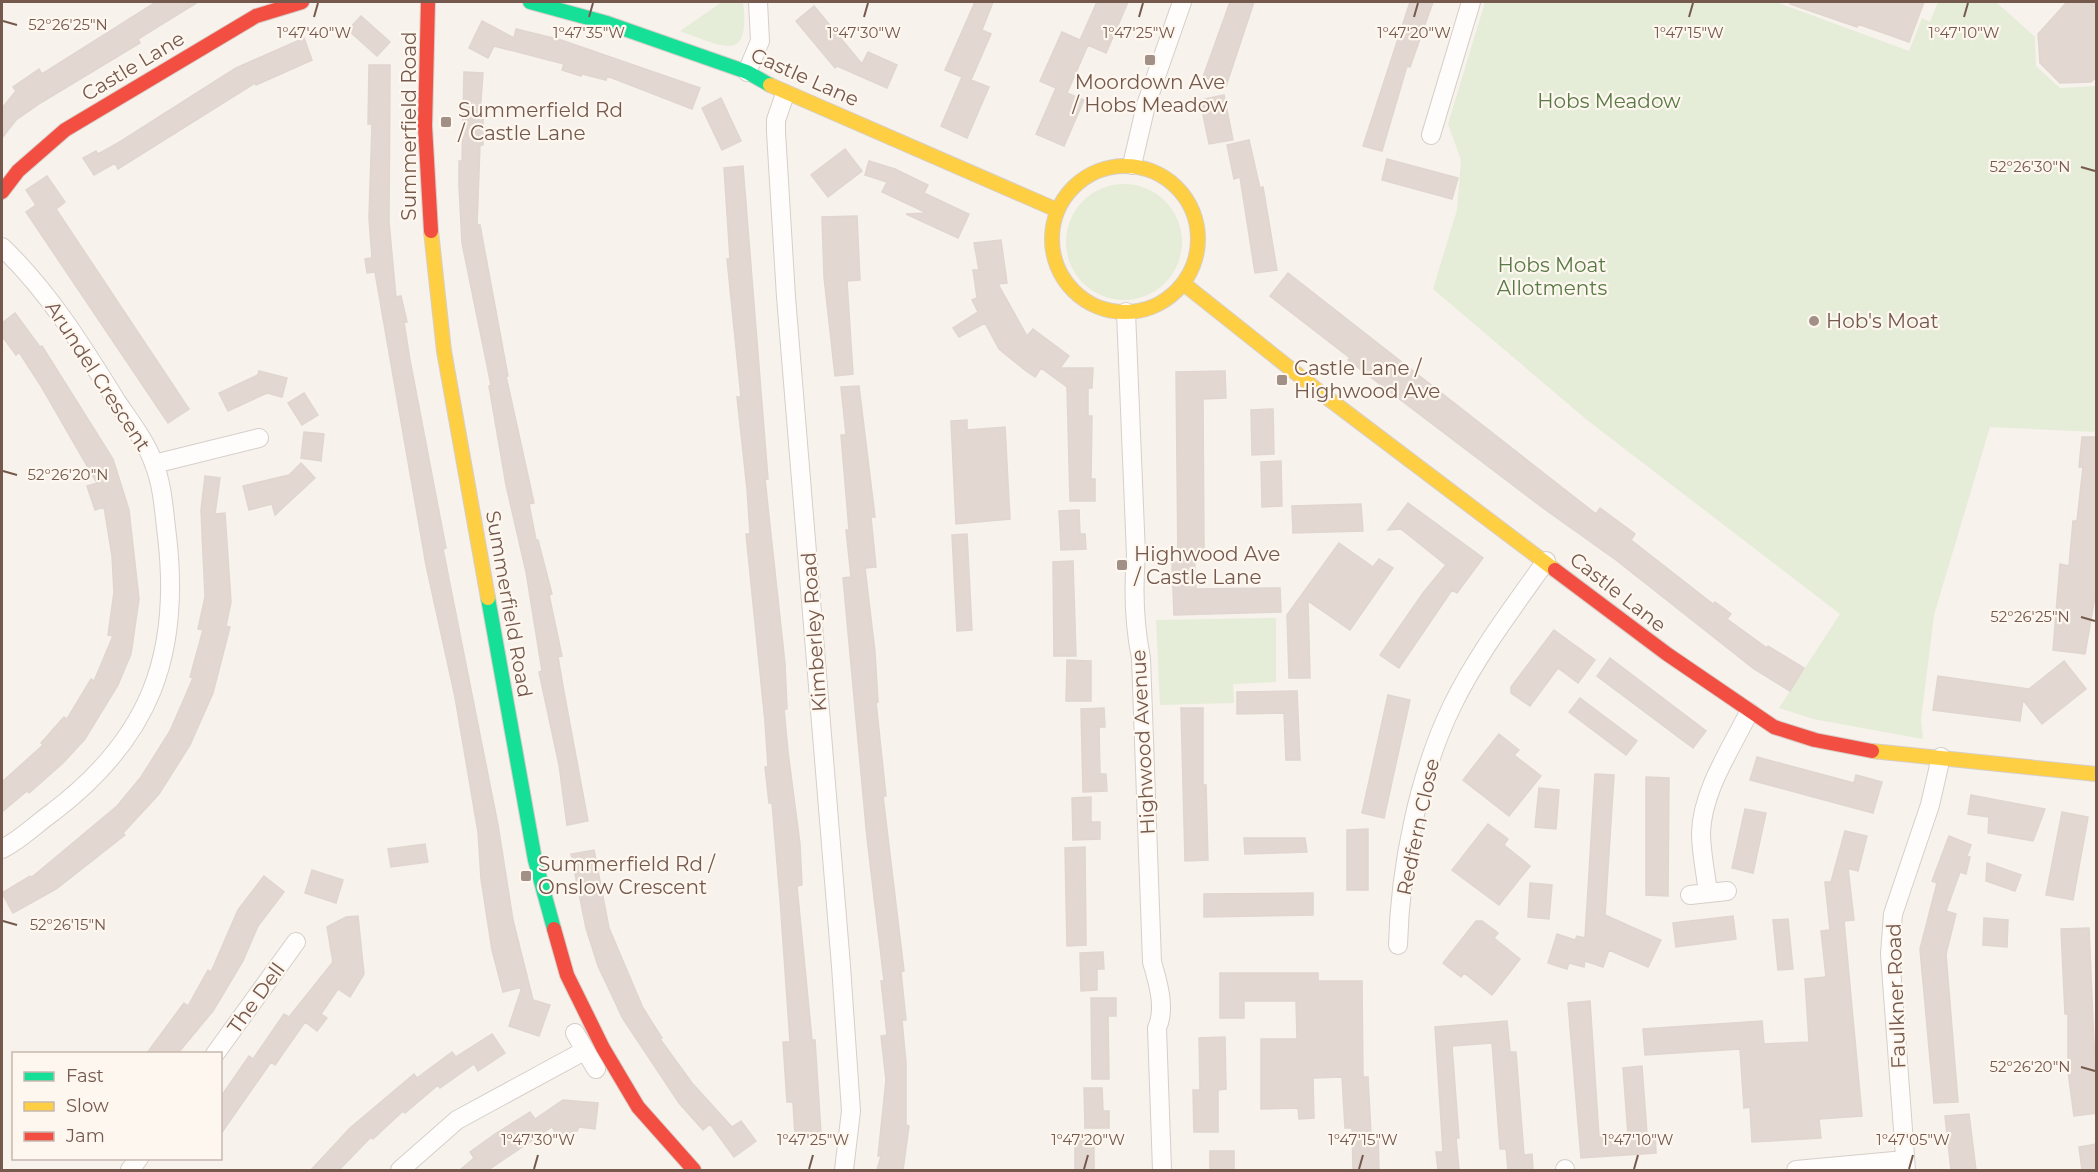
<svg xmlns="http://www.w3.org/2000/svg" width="2098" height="1172" font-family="Montserrat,sans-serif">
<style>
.green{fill:#e5edd8}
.building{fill:#e2d8d1;stroke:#e0d5cf;stroke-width:1.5}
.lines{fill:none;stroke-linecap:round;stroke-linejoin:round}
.street-casing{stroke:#d6cec9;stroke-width:20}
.fast-casing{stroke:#d7cec8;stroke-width:16}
.slow-casing{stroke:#d7cec8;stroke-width:16}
.jam-casing{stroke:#d7cec8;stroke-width:16}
.street{stroke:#fefdfc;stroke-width:18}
.fast{stroke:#16e098;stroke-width:14}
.slow{stroke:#ffcf43;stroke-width:14}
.jam{stroke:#f24e42;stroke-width:14}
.ticks{fill:none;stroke:#75594d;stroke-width:2}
.poi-dot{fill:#a28f85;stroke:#fef7ef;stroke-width:2}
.labels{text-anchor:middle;stroke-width:4.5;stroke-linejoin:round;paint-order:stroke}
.street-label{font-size:20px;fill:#75594d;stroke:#fef7ef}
.poi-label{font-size:20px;fill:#75594d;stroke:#fef7ef;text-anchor:start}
.park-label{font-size:20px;fill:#587a45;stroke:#fef7ef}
.ticks-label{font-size:15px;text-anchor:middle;fill:#75594d;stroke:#fef7ef;stroke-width:4.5;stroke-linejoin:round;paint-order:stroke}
</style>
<rect width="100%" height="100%" fill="#f7f2ec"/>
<path class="green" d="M722 2H743C751 65 722 46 680 31Z
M1485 2H1776L1909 51 1922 18 1930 22 1938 2H1996L2035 37 2036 66 2060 88 2096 86V432L1990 427 1934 615 1921 720 1923 739 1813 719 1779 708 1840 614 1587 420 1433 289 1457 210 1461 160 1448 124Z
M1066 242a58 58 0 1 1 116 0a58 58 0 1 1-116 0Z
M1276 618V682L1233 684 1234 703 1160 705 1156 620Z"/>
<path class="building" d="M156 2H198L138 39 140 43 42 102 16 120 2 138V108L16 91 13 87 39 69 42 74Z
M975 2H993L982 30 991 34 971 80 989 87 967 138 941 126 962 77 945 70Z
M1097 2H1128L1106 53 1088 45 1067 93 1084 100 1064 146 1036 134 1056 88 1040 81 1062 32 1080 40Z
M1230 2H1254L1226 86 1203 77Z
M1410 2H1433L1410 67 1407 66 1382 151 1363 146Z
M1790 2H1924L1909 42 1858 24 1857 27 1790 4Z
M2067 2H2097V76L2091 82 2060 83 2040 63 2038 34Z
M814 6 862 64 868 52 897 65 887 88 837 66 835 68 796 21Z
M361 16 390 42 377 56 348 30Z
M482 21 514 38 516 29 561 40 700 88 692 109 607 76 606 80 582 74 581 76 562 70 564 64 494 46 488 58 469 48Z
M304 38 312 60 256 85 255 83 118 169 115 163 94 175 83 158 96 151 98 154 118 143 236 68Z
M369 65H390L389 222 396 297 401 296 407 322H404L410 360 446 548 443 549 498 825 513 920 533 1000 550 1005 539 1036 509 1026 522 987 503 992 492 950 481 879 478 832 455 697 426 565 375 272 367 273 365 259 372 258 369 218 372 124H368Z
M464 72 483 73 480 114H483V145H480L477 225H480L508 376H506L534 503 529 504 536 540H538L552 594 549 595 562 656 558 657 564 692 588 821 567 825 559 765 539 672 542 671 526 572 506 485 489 386 491 385 462 243 459 186V161H462Z
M1224 95 1233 140 1209 144 1200 100Z
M721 98 741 141 722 150 702 108Z
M1249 140 1260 188 1263 187 1277 270 1255 273 1240 177 1234 179 1227 145Z
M845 149 862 171 828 197 811 175Z
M1387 159 1458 178 1452 199 1382 180Z
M869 161 895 169 928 185 924 193 969 214 958 238 906 214 927 213 882 192 887 182 865 175Z
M743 166 768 479H765L785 664 787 709H784L788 752 800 844 802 885 797 886 812 1040H815L821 1133 795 1135 793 1102H787L783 1042H790L780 899 772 803H769L765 767H768L765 722 746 534H750L747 489 737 397H741L727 259H730L724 168Z
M47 176 65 202 56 209 189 409 168 423 26 212 36 205 26 190Z
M857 216 860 280 847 281 853 374 835 376 824 277 822 217Z
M1001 240 1007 283 998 284 1027 336 1033 329 1069 356 1060 368H1093L1092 388H1088V416H1092L1091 479H1095V501H1070L1067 387 1041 368 1035 377 1026 371 999 349 985 323 959 337 953 328 978 312 972 300 977 298 973 270H979L974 243Z
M1288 273 1596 514 1600 508 1635 534 1631 540 1713 604 1715 602 1731 614 1727 619 1767 648 1768 646 1804 668 1790 691 1754 669 1616 560 1543 508 1348 360 1350 358 1270 296Z
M15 313 40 347 42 346 113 459 129 510 139 599 131 654 118 685 85 739 63 763 29 793 27 791 2 812V782L43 745 41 743 64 717 67 719 91 679 94 681 113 636 108 635 114 592 112 556 104 507 95 510 87 486 97 483 41 386 19 352 16 355 2 336V323Z
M259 371 287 378 282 397 267 393 228 411 219 393 258 375Z
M1225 371 1226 398 1203 399 1204 551H1194L1196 589 1280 588 1281 612 1174 615 1172 563 1178 562 1176 372Z
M859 386 875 517H871L876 567 865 568 875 652 878 702H876L886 796H883L904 971 901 972 906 1020H902L906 1063V1125L909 1126 903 1170H877L881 1156H878L886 1080 881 1036 887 1035 881 981H884L867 838 843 578 851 577 846 530H849L841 435H846L841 387Z
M304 393 318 415 302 425 288 403Z
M1273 409 1274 454 1252 455 1251 410Z
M967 420V430L1005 427 1010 519 956 524 951 421Z
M304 432 324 434 321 461 301 458Z
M2082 437H2097L2096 591 2085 654 2053 650 2060 564 2069 566 2073 521H2077L2083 467H2079Z
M1281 461 1282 506 1262 507 1261 462Z
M301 463 315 478 275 515 272 504 249 510 243 486 289 475Z
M205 476 220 478 215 514 225 513 231 602 226 626 230 627 213 693 190 745 159 794 123 833 125 835 56 889 13 913 2 893 30 876 32 877 117 806 141 777 170 731 193 678 190 677 203 630 198 629 205 597 201 510Z
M1408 503 1483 558 1457 593 1452 590 1399 668 1380 655 1423 593 1446 565 1401 529 1388 530Z
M1361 504 1363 531 1293 533 1292 506Z
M1079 510 1080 534H1085L1086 549 1061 550 1059 511Z
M967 534 972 630 957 631 952 535Z
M1339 543 1373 567 1379 559 1393 568 1350 630 1308 601 1310 678H1289L1287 615Z
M1073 561 1076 656H1054L1053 562Z
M1554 630 1595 660 1578 683 1558 668 1530 706 1511 693V687Z
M1610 658 1706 731 1693 748 1597 676Z
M1067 660 1091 661V701H1066Z
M2064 661 2086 689 2042 724 2023 700 2020 721 1933 710 1938 676 2029 689Z
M1297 691 1300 760H1286L1284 713 1237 714V692Z
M1388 695 1410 700 1384 818 1362 813Z
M1580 698 1637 741 1626 755 1569 712Z
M1104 708 1105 727H1099L1100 774H1106L1107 791 1083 792 1081 709Z
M1181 708H1203V785H1206L1208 860 1185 861Z
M1499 734 1519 750 1514 755 1541 776 1509 816 1463 780Z
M1757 757 1854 783 1856 775 1882 782 1873 813 1750 780Z
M1595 774 1614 775 1605 915 1661 940 1648 967 1609 950 1603 967 1585 961 1584 967 1569 963 1567 969 1548 963 1557 934 1575 940 1577 936 1585 938Z
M1646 777 1669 778 1668 896 1646 895Z
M1539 788 1559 790 1556 829 1535 827Z
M1971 795 2045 809 2033 841 1988 833 1989 817 1968 814Z
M1091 797V822H1100V839L1073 840 1072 798Z
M1745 809 1766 813 1753 873 1732 868Z
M2062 812 2088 817 2073 900 2046 895Z
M1488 824 1508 839 1504 845 1530 866 1499 905 1452 870Z
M1368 829V890H1347V830Z
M1845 831 1867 836 1858 871 1848 868 1854 920 1844 921 1862 1116 1819 1119 1821 1138 1752 1142 1750 1107 1744 1108 1740 1049 1645 1055 1643 1029 1762 1021 1764 1044 1809 1042 1805 979 1826 977 1821 931 1830 930 1825 882H1831Z
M1949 836 1971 845 1967 856 1970 857 1966 874 1960 872 1946 911 1956 914 1946 954 1958 1102 1934 1103 1920 949 1937 883 1932 881Z
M1244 838H1305L1307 852 1245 854Z
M425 844 428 862 391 867 388 849Z
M1085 847 1086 945 1067 946 1065 848Z
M594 850 609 928 643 1008 662 1038 660 1039 692 1083 732 1127 741 1121 756 1141 734 1157 710 1124 703 1130 679 1103 623 1019 598 966 586 928 571 854Z
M1987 863 2021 875 2015 891 1986 881Z
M312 870 343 880 336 903 305 893Z
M264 876 284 892 258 926 243 961 213 1011 178 1053H147L184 1003 188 1006 208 970 211 972 238 910Z
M1530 883 1552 885 1549 919 1528 917Z
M1313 893V915L1204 917V894Z
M358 916 364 974 350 997 338 989 321 1014 327 1018 317 1031 305 1022 275 1065 271 1062 220 1135V1098L249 1056 253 1059 284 1014 289 1017 333 962 327 927 346 917Z
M1733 916 1736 939 1676 947 1673 923Z
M1984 918 2008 920 2007 947 1983 945Z
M1788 919 1793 969 1778 970 1773 920Z
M1476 921H1482L1498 933 1494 938 1520 959 1492 995 1464 973 1461 977 1443 963Z
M2089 928 2097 1113 2074 1116 2068 1072V1014H2065L2061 929Z
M1103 952 1104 969H1097V990L1081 991 1080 953Z
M1220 973H1318V981H1362L1363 1077H1368L1371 1134H1378L1379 1170H1353L1352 1128H1345L1342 1077 1313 1078 1314 1118 1299 1119 1298 1108 1261 1109V1039H1297L1296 1001H1244V1018H1220Z
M1091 998H1116V1016H1108L1109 1079H1092Z
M1590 1001 1599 1137 1628 1135 1623 1068 1642 1066 1647 1134 1655 1133 1656 1153 1581 1158 1568 1003Z
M1507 1021 1510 1052H1516L1524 1155 1532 1154 1533 1170H1508L1506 1149H1500L1492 1043 1452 1046 1459 1138H1456L1459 1170H1438L1436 1152H1443L1435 1027Z
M492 1034 505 1053 478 1071 474 1064 440 1088 438 1085 405 1113 403 1111 373 1139 371 1137 339 1170H311L350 1128 414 1074 417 1078 452 1052 456 1057Z
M1225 1037 1226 1089 1218 1090V1132H1194L1193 1090H1200L1199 1038Z
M1084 1088H1102L1103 1111H1109V1128H1085Z
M563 1100 598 1103 595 1129 579 1127 577 1131 556 1134 552 1127 488 1170H460L474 1158 470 1152 495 1134 530 1112 535 1119Z
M1969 1114 1976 1170H1951L1945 1116Z
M1094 1137V1170H1075V1138Z
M2097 1144V1170H2082L2079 1147Z
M1210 1151H1234V1170H1210Z"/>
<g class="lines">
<g class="street-casing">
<path id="street" d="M747 72 760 41 758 2
M785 94 776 120V132L786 297 841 966 851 1111 844 1170
M1431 135 1471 2
M1132 165 1146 105 1182 2
M2 247C49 292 83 347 117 402 130 421 147 443 154 464 163 486 164 513 167 536 181 655 150 738 53 812 36 824 20 840 2 849
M1126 312 1136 555C1133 591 1134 623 1141 658L1152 962C1158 982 1166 1009 1157 1028L1162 1170
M154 464 259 438
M1708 893C1706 874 1701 853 1701 833 1702 791 1731 749 1749 712
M1690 895 1727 891
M1398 945C1400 868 1418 776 1452 706 1476 656 1514 606 1546 561
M575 1033 596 1069
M215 1054 296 942
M1565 1169V1170
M130 1170 139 1158
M400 1170 457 1120 584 1051
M1796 1170 1905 1160
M1906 1170 1890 954 1893 914 1930 805 1941 757"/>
</g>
<g class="fast-casing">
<path id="fast" d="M530 2 607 23 747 72 770 85
M488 598 535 860 554 929"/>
</g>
<g class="slow-casing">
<path id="slow" d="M770 85 1057 210
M1052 239a73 73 0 1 1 146 0a73 73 0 1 1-146 0Z
M431 231 444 351 488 598
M1184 284 1321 393 1555 570
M1872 751 2096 774"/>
</g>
<g class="jam-casing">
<path id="jam" d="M428 2 425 126 431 231
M2 192 18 171 65 130 256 16 302 2
M1555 570 1667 654 1774 727 1815 740 1872 751
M554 929 567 975 603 1048 638 1107 694 1170"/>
</g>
<use href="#street" class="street"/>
<use href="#fast" class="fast"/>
<use href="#slow" class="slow"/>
<use href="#jam" class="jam"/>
</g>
<path class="ticks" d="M314 17 318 3M589 17 593 3M864 17 868 3M1139 17 1143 3M1414 17 1418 3M1689 17 1693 3M1964 17 1968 3M3 21 17 25M2081 167 2095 171M3 471 17 475M2081 617 2095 621M3 921 17 925M2081 1067 2095 1071M534 1169 538 1155M809 1169 813 1155M1084 1169 1088 1155M1359 1169 1363 1155M1634 1169 1638 1155M1909 1169 1913 1155"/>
<g class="poi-dot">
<rect x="1144" y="54" width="12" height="12" rx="3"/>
<rect x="440" y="116" width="12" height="12" rx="3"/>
<circle cx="1814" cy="321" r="6"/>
<rect x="1276" y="374" width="12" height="12" rx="3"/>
<rect x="1116" y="559" width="12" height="12" rx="3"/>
<rect x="520" y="870" width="12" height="12" rx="3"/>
</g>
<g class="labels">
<g class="street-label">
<text transform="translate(133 66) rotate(-31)" y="7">Castle Lane</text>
<text transform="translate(805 77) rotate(24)" y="7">Castle Lane</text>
<text transform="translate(409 126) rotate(-90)" y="7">Summerfield Road</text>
<text transform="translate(98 376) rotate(57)" y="7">Arundel Crescent</text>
<text transform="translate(1618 592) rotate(38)" y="7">Castle Lane</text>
<text transform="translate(509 604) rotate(80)" y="7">Summerfield Road</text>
<text transform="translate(814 632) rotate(-94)" y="7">Kimberley Road</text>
<text transform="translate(1143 742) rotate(-93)" y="7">Highwood Avenue</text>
<text transform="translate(1418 827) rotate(-78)" y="7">Redfern Close</text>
<text transform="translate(1896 996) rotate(-92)" y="7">Faulkner Road</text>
<text transform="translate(256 998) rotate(-54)" y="7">The Dell</text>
</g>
<g class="poi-label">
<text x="1150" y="89" text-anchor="middle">Moordown Ave<tspan x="1150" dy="23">/ Hobs Meadow</tspan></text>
<text x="458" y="117">Summerfield Rd<tspan x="458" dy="23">/ Castle Lane</tspan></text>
<text x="1826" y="328">Hob's Moat</text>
<text x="1294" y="375">Castle Lane /<tspan x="1294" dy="23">Highwood Ave</tspan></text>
<text x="1134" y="561">Highwood Ave<tspan x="1134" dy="23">/ Castle Lane</tspan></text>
<text x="538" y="871">Summerfield Rd /<tspan x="538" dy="23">Onslow Crescent</tspan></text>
</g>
<g class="park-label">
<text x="1609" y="108">Hobs Meadow</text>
<text x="1552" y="272">Hobs Moat<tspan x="1552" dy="23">Allotments</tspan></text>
</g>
</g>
<g class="ticks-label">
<text x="68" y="30">52°26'25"N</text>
<text x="314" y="38">1°47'40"W</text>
<text x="589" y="38">1°47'35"W</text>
<text x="864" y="38">1°47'30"W</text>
<text x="1139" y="38">1°47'25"W</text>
<text x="1414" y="38">1°47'20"W</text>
<text x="1689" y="38">1°47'15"W</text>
<text x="1964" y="38">1°47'10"W</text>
<text x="2030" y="172">52°26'30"N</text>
<text x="68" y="480">52°26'20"N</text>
<text x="2030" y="622">52°26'25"N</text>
<text x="68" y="930">52°26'15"N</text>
<text x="2030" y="1072">52°26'20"N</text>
<text x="538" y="1145">1°47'30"W</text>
<text x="813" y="1145">1°47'25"W</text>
<text x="1088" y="1145">1°47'20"W</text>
<text x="1363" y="1145">1°47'15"W</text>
<text x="1638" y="1145">1°47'10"W</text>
<text x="1913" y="1145">1°47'05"W</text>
</g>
<rect width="2098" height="1172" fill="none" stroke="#75594d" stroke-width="6"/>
<rect x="12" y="1052" width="210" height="108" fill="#fef7ef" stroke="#c7b8ae" stroke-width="1.5"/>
<rect x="24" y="1072" width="30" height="9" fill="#16e098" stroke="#c7b8ae" stroke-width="1.5"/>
<text x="66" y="1082" font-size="18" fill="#75594d">Fast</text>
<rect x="24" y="1102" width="30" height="9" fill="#ffcf43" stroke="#c7b8ae" stroke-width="1.5"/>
<text x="66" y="1112" font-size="18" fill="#75594d">Slow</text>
<rect x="24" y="1132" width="30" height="9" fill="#f24e42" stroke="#c7b8ae" stroke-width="1.5"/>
<text x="66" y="1142" font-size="18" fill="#75594d">Jam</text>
</svg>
